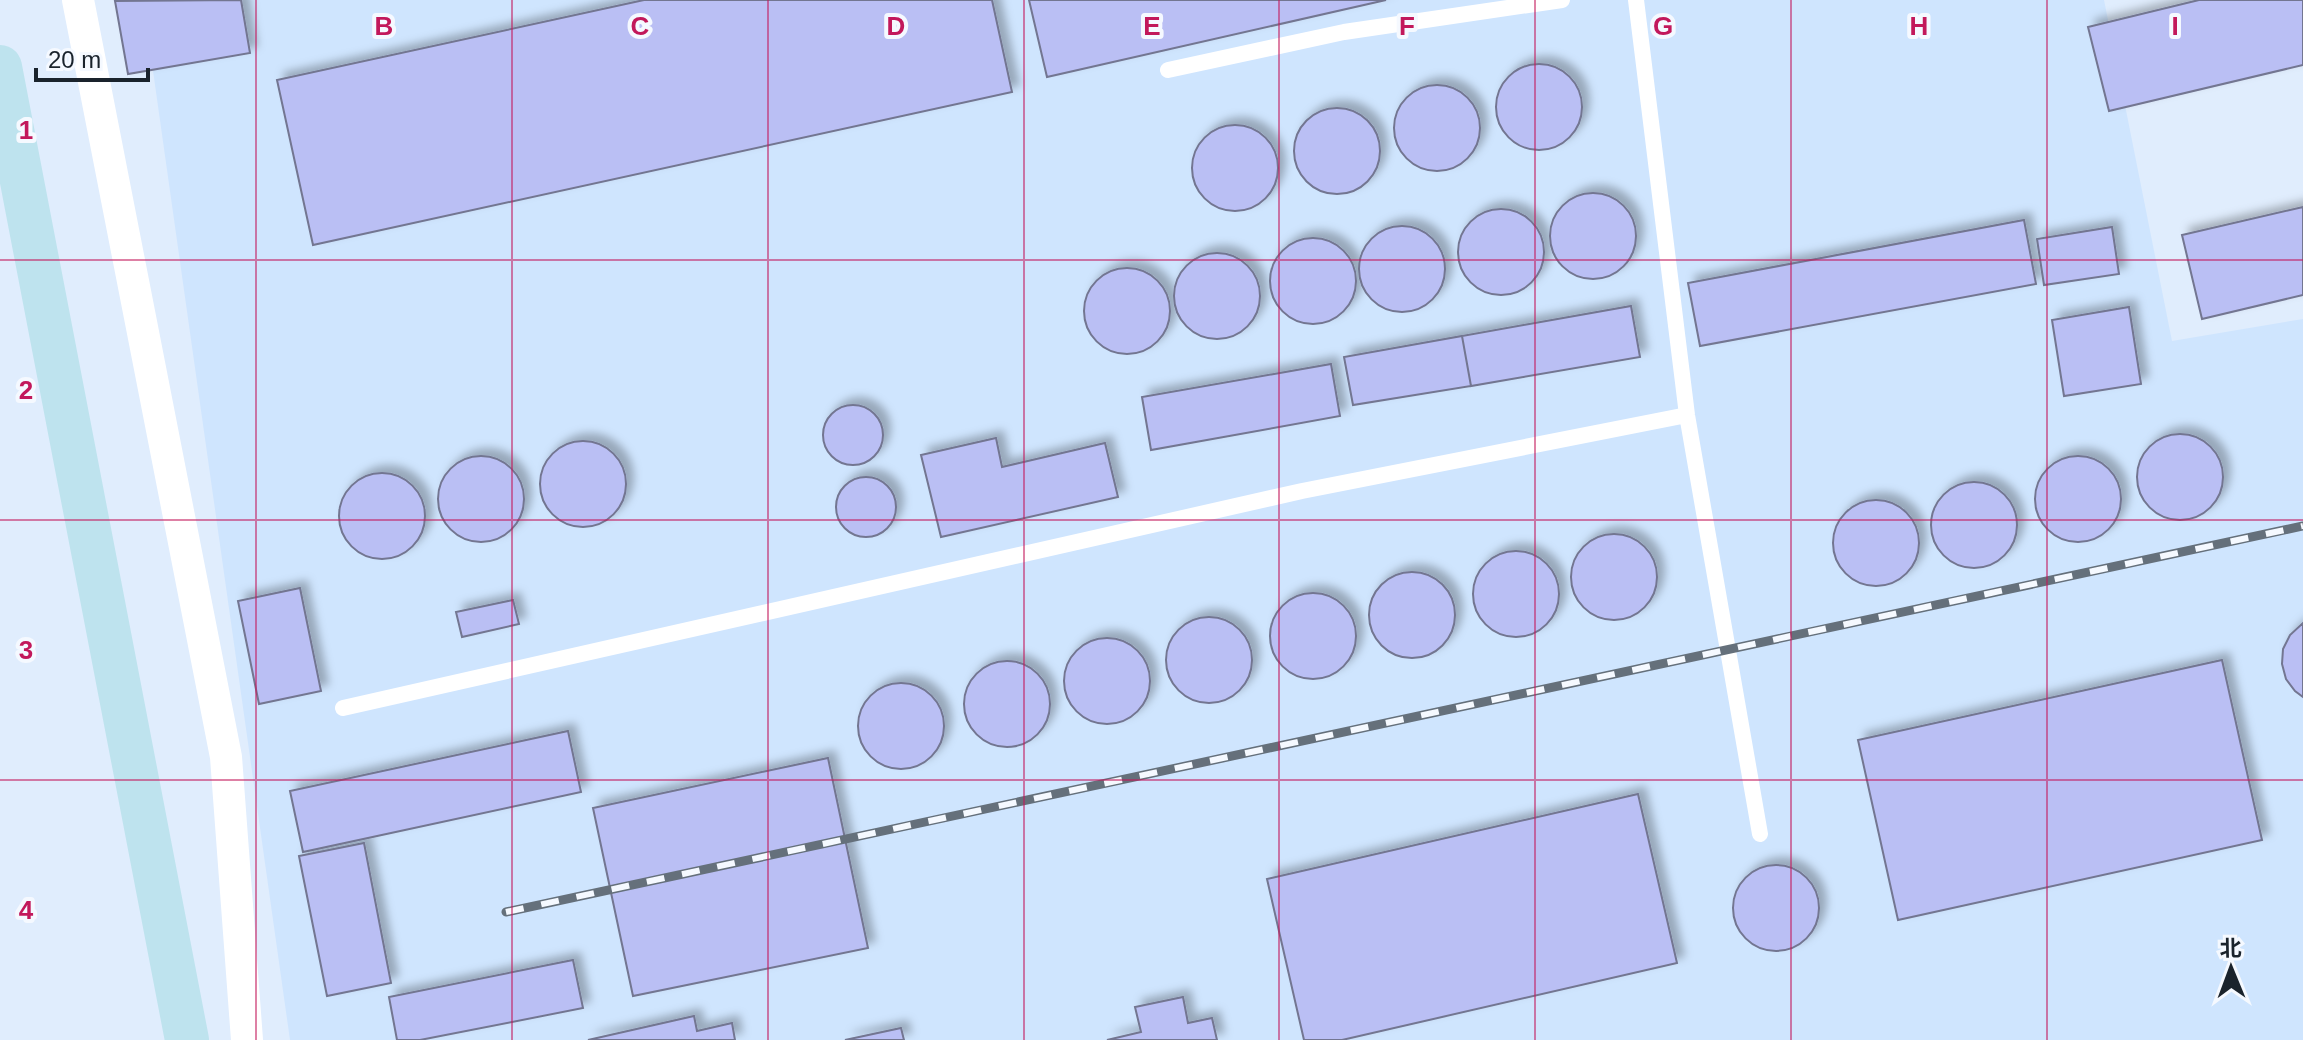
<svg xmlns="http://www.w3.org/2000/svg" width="2303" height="1040" font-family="Helvetica,'Noto Sans SC',sans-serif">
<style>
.built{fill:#cfe5fe}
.building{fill:#babff4;stroke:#737691;stroke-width:2;filter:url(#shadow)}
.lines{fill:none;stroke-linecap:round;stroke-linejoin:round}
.service{stroke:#fff;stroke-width:16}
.minor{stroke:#fff;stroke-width:32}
.secondary{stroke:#bee3ee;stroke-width:44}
.rail-casing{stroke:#65707b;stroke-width:9}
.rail{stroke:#f5f9ff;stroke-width:6;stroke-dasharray:18;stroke-linecap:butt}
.grid{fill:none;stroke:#c2185b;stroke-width:2;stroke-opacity:0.55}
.grid-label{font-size:26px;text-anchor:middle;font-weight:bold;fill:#c2185b;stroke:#f5f9ff;stroke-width:8;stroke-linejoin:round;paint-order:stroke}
</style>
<defs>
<filter id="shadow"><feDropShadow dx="7" dy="-7" stdDeviation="4" flood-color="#0004"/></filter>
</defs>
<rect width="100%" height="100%" fill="#e0edfd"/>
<path class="built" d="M143 0H2104L2172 341 2303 319V1040H290Z"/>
<path class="building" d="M241 0 250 53 128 74 115 1Z
M644 0H992L1012 92 313 245 277 80Z
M1029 0H1386L1047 77Z
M2199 0H2303V65L2109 111 2088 27Z
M1496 107a43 43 0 1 1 86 0a43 43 0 1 1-86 0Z
M1394 128a43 43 0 1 1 86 0a43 43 0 1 1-86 0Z
M1294 151a43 43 0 1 1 86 0a43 43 0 1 1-86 0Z
M1192 168a43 43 0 1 1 86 0a43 43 0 1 1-86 0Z
M1550 236a43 43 0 1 1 86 0a43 43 0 1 1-86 0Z
M2303 207V295L2202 319 2182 235Z
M1458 252a43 43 0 1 1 86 0a43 43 0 1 1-86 0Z
M2024 220 2036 284 1700 346 1688 283Z
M1359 269a43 43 0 1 1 86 0a43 43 0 1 1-86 0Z
M2112 227 2119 274 2044 285 2037 239Z
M1270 281a43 43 0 1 1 86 0a43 43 0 1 1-86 0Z
M1174 296a43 43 0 1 1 86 0a43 43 0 1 1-86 0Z
M1084 311a43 43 0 1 1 86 0a43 43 0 1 1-86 0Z
M1631 306 1640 357 1471 386 1462 336Z
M2129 307 2141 384 2064 396 2052 320Z
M1462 336 1471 386 1353 405 1344 357Z
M1331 364 1340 416 1151 450 1142 397Z
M823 435a30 30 0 1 1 60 0a30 30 0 1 1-60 0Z
M2137 477a43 43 0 1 1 86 0a43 43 0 1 1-86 0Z
M996 438 1002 467 1105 443 1118 497 941 537 921 455Z
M540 484a43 43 0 1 1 86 0a43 43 0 1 1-86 0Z
M2035 499a43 43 0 1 1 86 0a43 43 0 1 1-86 0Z
M438 499a43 43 0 1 1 86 0a43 43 0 1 1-86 0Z
M339 516a43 43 0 1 1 86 0a43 43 0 1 1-86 0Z
M836 507a30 30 0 1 1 60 0a30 30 0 1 1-60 0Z
M1931 525a43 43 0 1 1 86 0a43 43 0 1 1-86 0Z
M1833 543a43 43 0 1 1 86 0a43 43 0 1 1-86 0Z
M1571 577a43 43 0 1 1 86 0a43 43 0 1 1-86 0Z
M1473 594a43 43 0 1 1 86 0a43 43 0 1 1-86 0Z
M1369 615a43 43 0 1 1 86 0a43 43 0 1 1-86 0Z
M300 588 321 691 259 704 238 601Z
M1270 636a43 43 0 1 1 86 0a43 43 0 1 1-86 0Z
M513 600 519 624 462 637 456 612Z
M1166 660a43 43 0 1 1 86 0a43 43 0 1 1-86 0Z
M2303 623V697L2295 691 2286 679 2282 664 2283 649 2290 635Z
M1064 681a43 43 0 1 1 86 0a43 43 0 1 1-86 0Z
M2222 660 2262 840 1898 920 1858 740Z
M964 704a43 43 0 1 1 86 0a43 43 0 1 1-86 0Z
M858 726a43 43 0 1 1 86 0a43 43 0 1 1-86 0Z
M568 731 581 792 303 852 290 791Z
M828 758 868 948 633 996 593 808Z
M1638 794 1677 963 1342 1040H1304L1267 879Z
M364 843 391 983 327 996 299 856Z
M1733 908a43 43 0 1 1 86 0a43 43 0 1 1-86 0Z
M573 960 583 1008 420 1040H397L389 997Z
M1183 997 1188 1023 1212 1018 1217 1040H1107L1141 1032 1135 1007Z
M694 1016 697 1031 732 1023 735 1040H588Z
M901 1028 904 1040H845Z"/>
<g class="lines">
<path class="service" d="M1636 0 1687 415 1760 834
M1168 70 1344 32 1562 0
M343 708 1302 491 1687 415"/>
<path class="minor" d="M78 0 226 757 247 1040"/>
<path class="secondary" d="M0 67 187 1040"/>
<g class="rail-casing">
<path id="rail" d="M506 912 2303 526"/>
</g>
<use href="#rail" class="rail"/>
</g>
<path class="grid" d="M256 0V1040M512 0V1040M768 0V1040M1024 0V1040M1279 0V1040M1535 0V1040M1791 0V1040M2047 0V1040M0 260H2303M0 520H2303M0 780H2303"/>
<g class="grid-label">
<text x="384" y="35">B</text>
<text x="640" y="35">C</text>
<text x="896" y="35">D</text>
<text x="1152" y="35">E</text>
<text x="1407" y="35">F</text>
<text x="1663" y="35">G</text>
<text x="1919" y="35">H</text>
<text x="2175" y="35">I</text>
<text x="26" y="139">1</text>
<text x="26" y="399">2</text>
<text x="26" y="659">3</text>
<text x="26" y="919">4</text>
</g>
<g transform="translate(2231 968) rotate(359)" stroke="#f5f9ff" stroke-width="6" paint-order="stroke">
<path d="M0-6L14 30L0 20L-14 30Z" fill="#1a232c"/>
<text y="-12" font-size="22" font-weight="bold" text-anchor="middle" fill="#1a232c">北</text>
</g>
<path d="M36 68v12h112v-12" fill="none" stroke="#1a232c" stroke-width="4"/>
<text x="48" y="68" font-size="24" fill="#1a232c" stroke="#f5f9ff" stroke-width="6" paint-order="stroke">20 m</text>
</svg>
